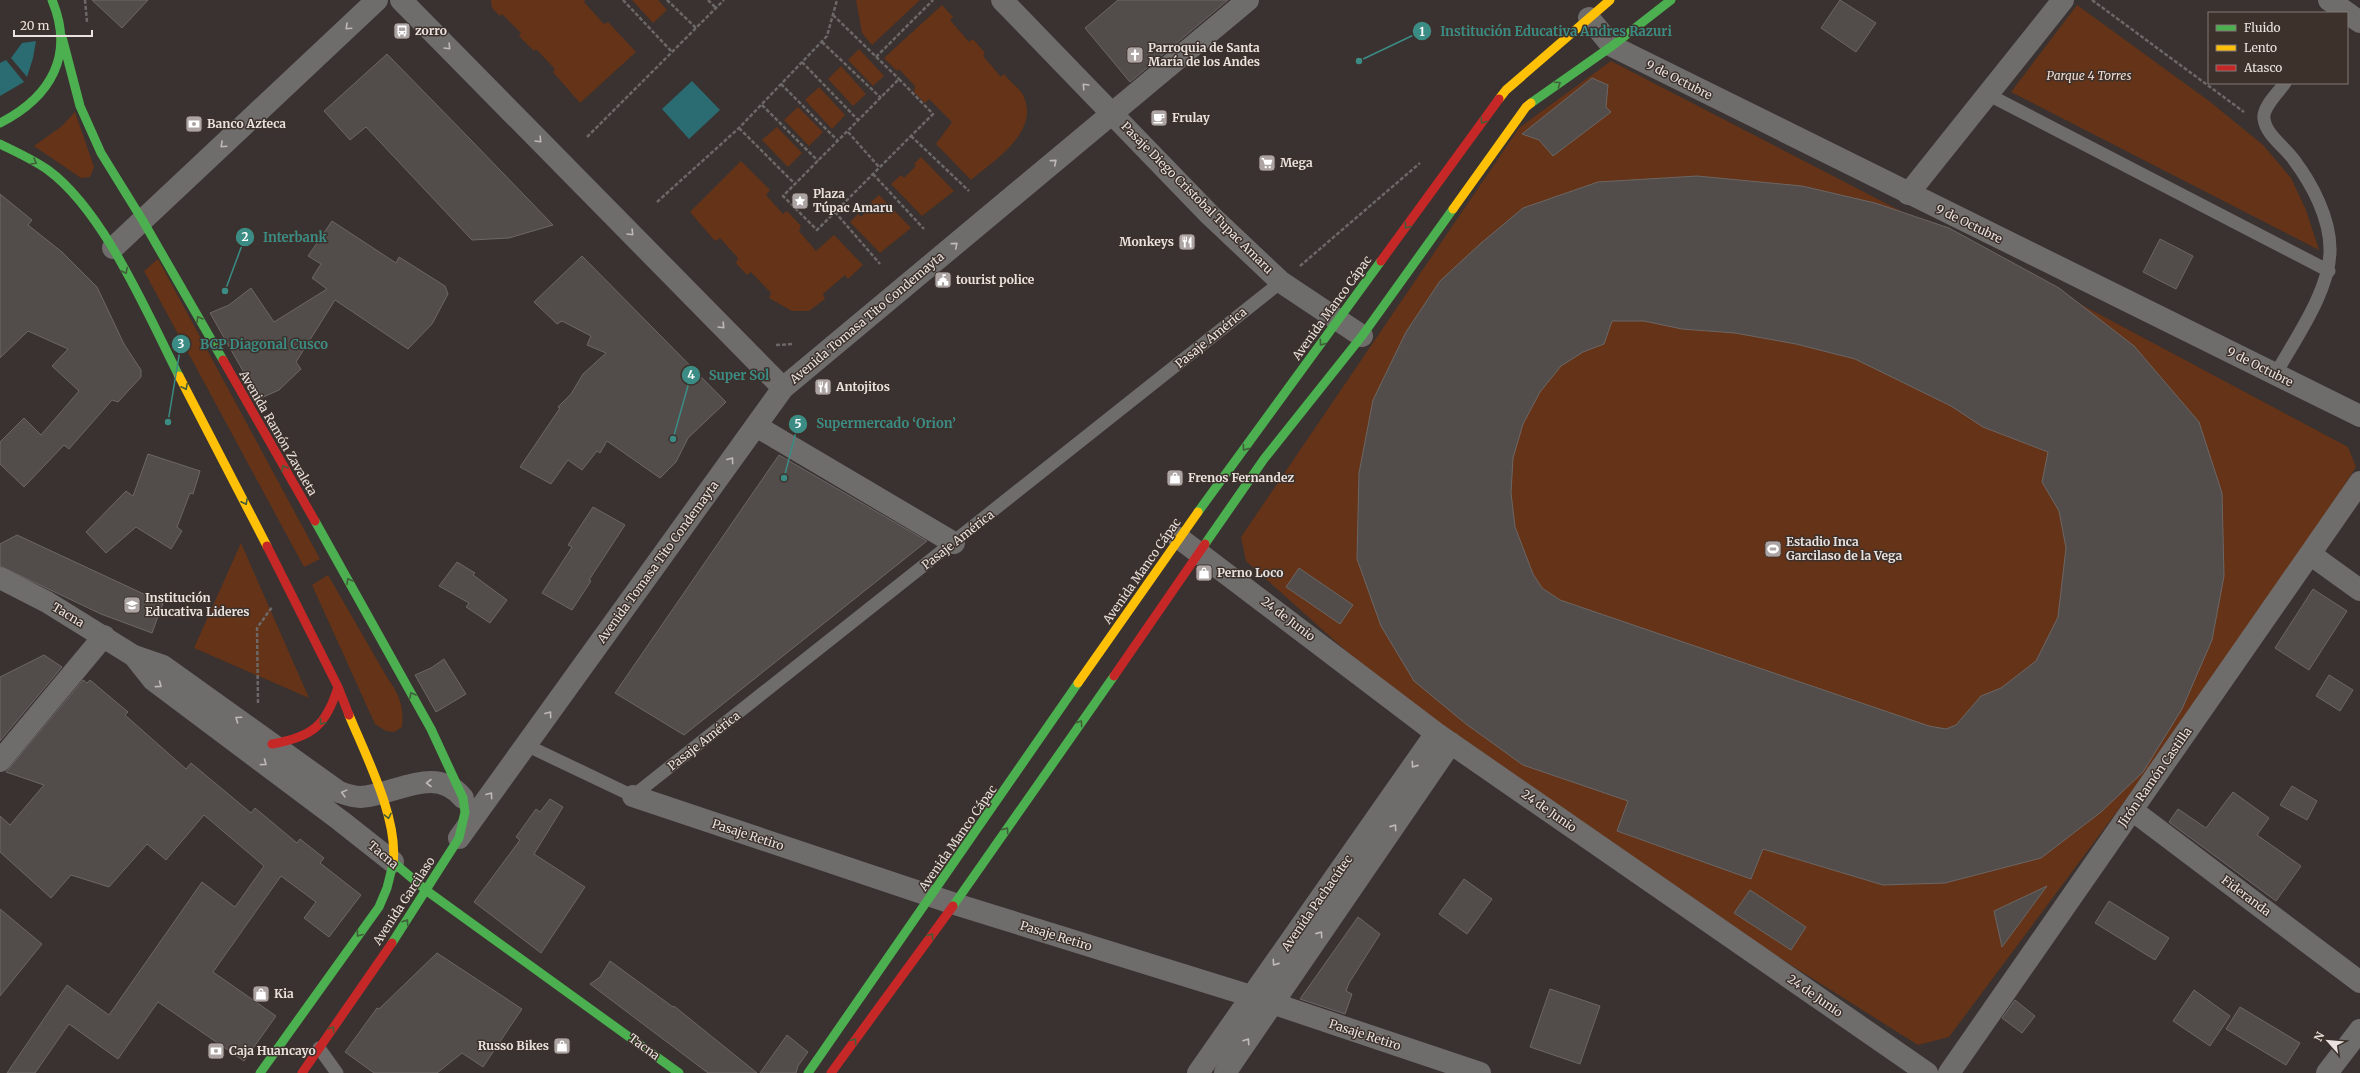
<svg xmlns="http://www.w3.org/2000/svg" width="2360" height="1073" font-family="Merriweather,serif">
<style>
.green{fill:#653317}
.water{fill:#2a6c72}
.building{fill:#524d4a;stroke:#6c6664;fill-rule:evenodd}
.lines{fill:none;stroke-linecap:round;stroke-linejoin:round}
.path{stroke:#6b6867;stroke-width:2.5;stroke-dasharray:4 2;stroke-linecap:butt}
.lane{stroke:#6f6c6c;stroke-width:13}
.street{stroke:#6f6c6c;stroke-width:22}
.fast{stroke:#4caf50;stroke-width:9}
.slow{stroke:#ffc107;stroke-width:9}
.jam{stroke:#c62828;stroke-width:9}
.oneway{stroke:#bfb9b7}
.oneway2{stroke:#425d39}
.labels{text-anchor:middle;stroke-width:3;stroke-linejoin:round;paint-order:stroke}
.poi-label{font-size:12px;font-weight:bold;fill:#eae2df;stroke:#3d312c;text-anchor:start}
.park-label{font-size:12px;font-style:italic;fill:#f2dbcf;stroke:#3d312c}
.street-label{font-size:12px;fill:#eae2df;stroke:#3d312c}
.leader{fill:none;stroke:#3b8c85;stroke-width:1.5}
.callout-dot{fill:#3b8c85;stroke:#3d312c;stroke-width:1.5}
.mark-label{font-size:12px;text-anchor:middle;font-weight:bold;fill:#fff}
.callout-label{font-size:13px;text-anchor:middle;font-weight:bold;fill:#3b8c85;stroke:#3d312c;stroke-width:3;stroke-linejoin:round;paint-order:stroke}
</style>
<rect width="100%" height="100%" fill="#393230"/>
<path class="green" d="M491 0H585L584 2 604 24 608 22 636 52 580 103 553 72 555 69 536 49 534 51 519 36 521 33 502 14 500 16 492 8Z
M632 0H658L667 10 653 23Z
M856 0H920L872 45 862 33Z
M942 5 953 17 950 20 969 42 973 39 985 53 983 56 1001 77 1004 74C1009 81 1019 88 1023 95 1041 132 994 160 971 180L936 144 952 122 929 99 925 103 914 92 915 86 899 69 897 71 884 58Z
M2077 5 2209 101 2263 145 2291 178 2306 210 2319 250 2011 92Z
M859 49 884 76 873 86 848 60Z
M1611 61 2067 297 2348 447 2356 467 2241 645 1949 1037 1918 1045 1599 844 1395 695 1246 561 1241 537 1519 128Z
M841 66 866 94 853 106 828 79Z
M819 87 845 115 832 129 805 100Z
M798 107 823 132 809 146 784 120Z
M75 112 94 167 90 177 81 178 34 146 62 126Z
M777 127 802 153 788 167 762 140Z
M921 157 954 191 922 216 891 184 901 175 904 178 916 166 914 164Z
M741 161 770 190 766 195 783 214 787 211 801 226 799 231 816 251 834 235 863 265 848 279 845 275 823 294 825 299 809 311H792L769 298 771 293 751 272 747 275 736 263 738 258 720 238 715 241 690 212Z
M879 195 911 228 880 253 850 222 858 214 861 217 873 205 871 202Z
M158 259 320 559 304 567 144 271Z
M241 543 309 698 194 648Z
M328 575 388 679C400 695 404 708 402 727L394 732 386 731 375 724 312 585Z"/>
<path class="water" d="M36 41 33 58 27 77 11 58 22 43Z
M6 60 24 82 0 96V63Z
M692 81 720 110 689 139 662 109Z"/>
<path class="building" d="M92 0H148L122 28Z
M1118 0H1228L1130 82 1085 28Z
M1840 0 1876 23 1856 52 1821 28Z
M387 54 471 140 553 225 509 238 472 240 366 127 350 140 324 111Z
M1592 78 1608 85 1606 107 1611 112 1553 156 1539 140 1522 134Z
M1697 176 1802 186 1875 203 1949 228 2059 288 2134 346 2199 422 2222 493 2224 576 2212 640 2182 709 2143 772 2101 812 2041 858 1945 883 1883 885 1763 849 1751 879 1617 831 1628 801 1523 765 1466 724 1414 681 1381 626 1357 559 1359 473 1373 400 1406 332 1440 281 1480 244 1523 208 1598 182ZM1612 321H1644L1682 329 1735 333 1796 344 1855 359 1951 406 1983 427 2048 452 2042 482 2059 511 2066 548 2058 617 2036 661 2001 688 1981 696 1956 725 1946 729 1929 726 1560 600 1542 588 1533 574 1515 527 1511 493 1513 458 1523 424 1540 392 1561 366 1583 352 1604 344Z
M0 194 32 220 28 225 62 252 97 287 124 344 141 370V377L118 402 112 400 69 449 64 445 24 487 0 464V442L24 418 41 435 79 391 52 366 68 349 28 331 0 358Z
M332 221 396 263 399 257 445 286 448 294 432 324 408 349 335 300 296 362 301 369 279 390 259 399 210 313 229 305 251 288 274 322 327 289 312 278 321 264 308 256Z
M2160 239 2193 256 2176 289 2143 272Z
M582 256 726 402 688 438 676 462 660 478 607 441 600 453 597 451 582 470 568 460 551 484 520 467 560 408 558 407 571 394 583 374 606 353 587 345 591 336 562 321 557 324 534 302Z
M148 454 200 471 193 494 190 493 177 527 182 531 171 549 136 527 106 553 86 532 126 491 133 496Z
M779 455 927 541 684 735 615 693Z
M593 507 625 525 589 580 591 581 572 610 542 593 572 547 568 545Z
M17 535 163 603 152 633 101 614 0 566V544Z
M457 562 475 573 473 575 507 600 490 623 466 607 469 603 439 586Z
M1299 568 1353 605 1340 624 1286 587Z
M2313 589 2347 611 2309 670 2275 648Z
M44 655 62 667 0 741V677Z
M444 659 466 694 436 712 415 675 431 668Z
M2329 675 2353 690 2340 711 2316 696Z
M83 680 87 683 90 680 128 712 125 715 186 769 191 763 251 813 255 808 297 843 300 839 324 858 320 863 361 895 329 937 304 918 316 902 281 876 213 972 276 1016 244 1061 158 1002 118 1059 69 1024 35 1073H7L67 985 109 1015 202 882 235 907 264 866 204 815 166 860 147 844 109 887 71 875 51 898 0 852V816L10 825 44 785 6 772Z
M2292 786 2317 801 2307 820 2280 805Z
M2233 792 2269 818 2257 835 2301 866 2276 901 2169 822 2178 809 2206 828Z
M550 799 563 807 534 854 585 887 541 953 474 902 520 840 516 837 536 809 540 812Z
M1464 879 1492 899 1467 934 1439 914Z
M2047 886 2002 947 1994 911Z
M1750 890 1806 927 1791 950 1734 913Z
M2109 901 2169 938 2155 960 2095 923Z
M0 909 42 944 0 996Z
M1358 917 1380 934 1349 983 1346 991 1352 994 1345 1014 1300 999Z
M437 953 522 1009 483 1067 462 1053 437 1073H374L345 1052 377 1008 379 1009Z
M610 961 673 1007 674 1006 757 1073H708L590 984 600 977Z
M1550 989 1600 1006 1580 1064 1530 1047Z
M2194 990 2230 1016 2210 1046 2173 1021Z
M2015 1000 2035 1016 2022 1033 2002 1018Z
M2240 1007 2300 1043 2286 1065 2226 1029Z
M787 1035 808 1052 798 1066 796 1073H760Z"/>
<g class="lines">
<path class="path" d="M85 0 87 22
M623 0 672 52
M667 0 696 28
M708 0 716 8
M2092 0 2244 112
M833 15 899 79
M822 42 881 98
M876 57 933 0
M802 62 858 120
M899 79 933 114 817 230 783 196Z
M781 84 838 141
M762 105 818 161
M739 128 795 184
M848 132 879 167
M911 136 969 191
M587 137 724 0
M873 174 924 229
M657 202 739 128 827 36 837 0
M835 212 880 264
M1300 266 1420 163
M776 345 794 344
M258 703 257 628 272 607"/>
<path class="lane" d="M1989 95 2329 271
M2275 375C2295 339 2331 289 2330 249 2330 218 2312 184 2294 160 2285 147 2266 135 2264 119 2262 107 2279 92 2285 83
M526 745 633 796 1281 282
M319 1048 337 1073"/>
<path class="street" d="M401 0 783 388
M1002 0 1210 215 1281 282 1362 336
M2329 0 2360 22
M1589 18 1612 46 2360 416
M1908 194 2063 0
M113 248 377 0
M756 426 954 543
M1179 538 1436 733 1927 1073
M2310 554 2360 590
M0 578 47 602 134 656 163 666 339 792C345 794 353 797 360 797 394 796 435 763 463 798
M134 656 153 680 341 821 393 862
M0 761 104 636
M633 796 955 904 1251 996 1480 1073
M2132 810 2360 982
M459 838 783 388 1248 0
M1198 1073 1436 733
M1225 1073 1451 743
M1949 1073 2360 482
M2327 1073 2360 1030"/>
<path class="fast" d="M62 37 80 106 101 153 143 221 223 360
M1531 103 1612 46 1671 0
M0 123C51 97 75 55 52 0
M0 144C16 152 34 160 48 170 104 211 148 315 179 376
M1198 512 1381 261
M315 521 431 729 463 798 465 812 459 838 392 943
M1205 544 1264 459 1362 336 1453 209
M393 862 427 891 679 1073
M953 906 1114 676
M260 1073 379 907 387 888 393 864
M808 1073 1078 683"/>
<path class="slow" d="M1499 99 1506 90 1610 0
M1453 209 1526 107 1531 103
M179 376 267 546
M1078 683 1198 512
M349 715C366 756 399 820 393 864"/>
<path class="jam" d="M1381 261 1499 99
M223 360 315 521
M267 546 338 687 349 715
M1114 676 1205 544
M272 744C312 737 326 726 338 687
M302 1073 392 943
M831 1073 953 906"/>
</g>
<defs><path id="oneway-chevron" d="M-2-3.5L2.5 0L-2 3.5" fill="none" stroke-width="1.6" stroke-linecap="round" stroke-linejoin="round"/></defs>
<g class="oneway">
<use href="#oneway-chevron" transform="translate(348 27) rotate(137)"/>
<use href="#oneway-chevron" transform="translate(448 47) rotate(46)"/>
<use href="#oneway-chevron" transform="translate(1085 86) rotate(-134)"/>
<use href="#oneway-chevron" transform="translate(539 140) rotate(46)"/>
<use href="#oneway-chevron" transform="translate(223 145) rotate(137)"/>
<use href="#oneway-chevron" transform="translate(1054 162) rotate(-40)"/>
<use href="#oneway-chevron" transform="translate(631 233) rotate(46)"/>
<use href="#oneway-chevron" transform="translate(955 245) rotate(-40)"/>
<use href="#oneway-chevron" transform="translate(722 326) rotate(46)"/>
<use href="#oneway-chevron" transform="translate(731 460) rotate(-54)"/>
<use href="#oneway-chevron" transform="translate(159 685) rotate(37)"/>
<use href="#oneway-chevron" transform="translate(549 714) rotate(-54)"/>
<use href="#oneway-chevron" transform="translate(238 719) rotate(-145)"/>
<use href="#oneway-chevron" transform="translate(264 763) rotate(37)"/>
<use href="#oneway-chevron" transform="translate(1414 765) rotate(125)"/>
<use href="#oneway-chevron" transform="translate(429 783) rotate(180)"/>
<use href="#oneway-chevron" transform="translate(344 793) rotate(-165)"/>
<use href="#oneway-chevron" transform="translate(490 795) rotate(-54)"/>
<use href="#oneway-chevron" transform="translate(1394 827) rotate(-55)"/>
<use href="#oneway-chevron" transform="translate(1320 934) rotate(-55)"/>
<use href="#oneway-chevron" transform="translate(1275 963) rotate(125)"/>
<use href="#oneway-chevron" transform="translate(1247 1041) rotate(-56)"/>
</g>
<g class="oneway2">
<use href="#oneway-chevron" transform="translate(1558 84) rotate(-35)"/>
<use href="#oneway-chevron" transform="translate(1483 121) rotate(126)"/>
<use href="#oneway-chevron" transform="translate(34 162) rotate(30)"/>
<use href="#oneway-chevron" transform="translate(1407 226) rotate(126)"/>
<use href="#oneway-chevron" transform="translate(125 271) rotate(63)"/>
<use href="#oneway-chevron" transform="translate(199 319) rotate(-120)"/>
<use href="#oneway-chevron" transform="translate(1322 343) rotate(126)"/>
<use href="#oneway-chevron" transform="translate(185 387) rotate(63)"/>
<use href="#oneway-chevron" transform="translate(1245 448) rotate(126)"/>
<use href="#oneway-chevron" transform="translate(284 468) rotate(-120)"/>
<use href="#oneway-chevron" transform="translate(245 502) rotate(63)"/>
<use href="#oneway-chevron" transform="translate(349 581) rotate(-119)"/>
<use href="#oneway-chevron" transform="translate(412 695) rotate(-119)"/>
<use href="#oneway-chevron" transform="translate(322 722) rotate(128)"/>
<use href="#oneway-chevron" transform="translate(1080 723) rotate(-55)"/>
<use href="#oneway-chevron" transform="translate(388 816) rotate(78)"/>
<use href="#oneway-chevron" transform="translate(1006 830) rotate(-55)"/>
<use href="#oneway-chevron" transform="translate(406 922) rotate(-56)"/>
<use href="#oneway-chevron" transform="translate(359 934) rotate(126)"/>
<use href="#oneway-chevron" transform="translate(931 936) rotate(-54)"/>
<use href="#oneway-chevron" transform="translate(332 1029) rotate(-55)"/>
<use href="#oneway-chevron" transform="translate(854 1041) rotate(-54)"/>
</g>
<defs>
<g id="bus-square" transform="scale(0.9)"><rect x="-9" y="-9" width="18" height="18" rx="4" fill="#aca4a2" stroke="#3d312c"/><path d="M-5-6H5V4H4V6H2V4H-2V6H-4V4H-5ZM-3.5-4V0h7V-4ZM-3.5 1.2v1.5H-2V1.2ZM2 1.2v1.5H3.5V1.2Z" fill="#fff"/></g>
<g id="church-square" transform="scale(0.9)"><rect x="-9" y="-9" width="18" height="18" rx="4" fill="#aca4a2" stroke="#3d312c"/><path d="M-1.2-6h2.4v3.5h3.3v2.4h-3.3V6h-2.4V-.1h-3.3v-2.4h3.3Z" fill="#fff"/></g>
<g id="cafe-square" transform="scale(0.9)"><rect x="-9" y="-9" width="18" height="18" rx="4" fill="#aca4a2" stroke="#3d312c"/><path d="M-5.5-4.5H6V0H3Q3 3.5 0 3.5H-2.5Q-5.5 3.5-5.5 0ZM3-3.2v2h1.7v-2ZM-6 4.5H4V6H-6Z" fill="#fff"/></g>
<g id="bank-square" transform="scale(0.9)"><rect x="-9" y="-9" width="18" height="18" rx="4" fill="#aca4a2" stroke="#3d312c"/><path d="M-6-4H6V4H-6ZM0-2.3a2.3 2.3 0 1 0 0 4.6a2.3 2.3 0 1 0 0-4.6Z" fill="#fff"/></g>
<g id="supermarket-square" transform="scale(0.9)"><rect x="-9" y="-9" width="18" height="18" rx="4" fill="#aca4a2" stroke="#3d312c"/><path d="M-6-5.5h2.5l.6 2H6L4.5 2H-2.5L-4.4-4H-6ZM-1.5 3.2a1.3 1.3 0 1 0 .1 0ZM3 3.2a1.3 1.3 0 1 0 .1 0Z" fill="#fff"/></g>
<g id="sight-square" transform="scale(0.9)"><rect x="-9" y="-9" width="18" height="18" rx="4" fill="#aca4a2" stroke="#3d312c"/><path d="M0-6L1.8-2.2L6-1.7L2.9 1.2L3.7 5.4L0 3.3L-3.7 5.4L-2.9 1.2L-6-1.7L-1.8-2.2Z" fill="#fff"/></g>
<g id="restaurant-square" transform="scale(0.9)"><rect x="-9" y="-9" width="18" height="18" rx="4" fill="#aca4a2" stroke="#3d312c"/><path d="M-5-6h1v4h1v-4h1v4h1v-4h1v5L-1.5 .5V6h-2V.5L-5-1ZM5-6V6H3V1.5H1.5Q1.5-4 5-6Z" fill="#fff"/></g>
<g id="civic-square" transform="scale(0.9)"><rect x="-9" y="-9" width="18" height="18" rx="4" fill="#aca4a2" stroke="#3d312c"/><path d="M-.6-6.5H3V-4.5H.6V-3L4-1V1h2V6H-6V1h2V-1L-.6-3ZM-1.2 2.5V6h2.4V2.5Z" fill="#fff"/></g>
<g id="shop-square" transform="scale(0.9)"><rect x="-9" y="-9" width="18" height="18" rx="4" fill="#aca4a2" stroke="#3d312c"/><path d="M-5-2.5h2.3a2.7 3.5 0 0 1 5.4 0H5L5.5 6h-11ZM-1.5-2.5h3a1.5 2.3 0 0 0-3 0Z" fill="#fff"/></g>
<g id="stadium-square" transform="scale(0.9)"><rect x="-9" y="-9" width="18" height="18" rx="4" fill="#aca4a2" stroke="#3d312c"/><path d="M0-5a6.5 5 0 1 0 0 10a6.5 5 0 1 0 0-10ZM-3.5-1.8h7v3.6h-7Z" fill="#fff"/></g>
<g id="school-square" transform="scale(0.9)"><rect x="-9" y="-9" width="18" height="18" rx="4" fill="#aca4a2" stroke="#3d312c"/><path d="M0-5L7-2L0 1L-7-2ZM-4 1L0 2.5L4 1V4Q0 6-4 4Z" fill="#fff"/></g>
</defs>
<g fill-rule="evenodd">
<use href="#bus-square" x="402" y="31"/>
<use href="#church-square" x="1135" y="55"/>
<use href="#cafe-square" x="1159" y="118"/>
<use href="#bank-square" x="194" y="124"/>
<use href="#supermarket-square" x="1267" y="163"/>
<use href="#sight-square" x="800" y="201"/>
<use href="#restaurant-square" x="1187" y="242"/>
<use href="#civic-square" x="943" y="280"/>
<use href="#restaurant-square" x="823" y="387"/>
<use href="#shop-square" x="1175" y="478"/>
<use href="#stadium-square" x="1773" y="549"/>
<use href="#shop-square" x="1204" y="573"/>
<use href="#school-square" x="132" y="605"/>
<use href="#shop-square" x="261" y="994"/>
<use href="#shop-square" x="562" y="1046"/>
<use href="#bank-square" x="216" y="1051"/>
</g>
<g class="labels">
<g class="poi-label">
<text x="415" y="35">zorro</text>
<text x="1148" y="52">Parroquia de Santa<tspan x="1148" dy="14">María de los Andes</tspan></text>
<text x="1172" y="122">Frulay</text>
<text x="207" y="128">Banco Azteca</text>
<text x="1280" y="167">Mega</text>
<text x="813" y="198">Plaza<tspan x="813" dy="14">Túpac Amaru</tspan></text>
<text x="1174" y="246" text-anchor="end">Monkeys</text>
<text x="956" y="284">tourist police</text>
<text x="836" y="391">Antojitos</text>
<text x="1188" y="482">Frenos Fernandez</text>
<text x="1786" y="546">Estadio Inca<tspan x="1786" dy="14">Garcilaso de la Vega</tspan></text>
<text x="1217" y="577">Perno Loco</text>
<text x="145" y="602">Institución<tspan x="145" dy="14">Educativa Lideres</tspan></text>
<text x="274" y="998">Kia</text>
<text x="549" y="1050" text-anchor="end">Russo Bikes</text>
<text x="229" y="1055">Caja Huancayo</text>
</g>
<g class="park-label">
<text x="2089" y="80">Parque 4 Torres</text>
</g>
<g class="street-label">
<text transform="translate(1679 80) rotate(27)" y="4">9 de Octubre</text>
<text transform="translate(1197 198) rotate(45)" y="4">Pasaje Diego Cristobal Tupac Amaru</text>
<text transform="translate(1969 224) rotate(26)" y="4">9 de Octubre</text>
<text transform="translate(1332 308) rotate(-54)" y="4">Avenida Manco Cápac</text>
<text transform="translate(867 318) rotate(-40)" y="4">Avenida Tomasa Tito Condemayta</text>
<text transform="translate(1211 338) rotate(-39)" y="4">Pasaje América</text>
<text transform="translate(2260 367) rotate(27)" y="4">9 de Octubre</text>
<text transform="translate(278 433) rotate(60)" y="4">Avenida Ramón Zavaleta</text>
<text transform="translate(958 540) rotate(-38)" y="4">Pasaje América</text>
<text transform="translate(658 562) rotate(-54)" y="4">Avenida Tomasa Tito Condemayta</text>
<text transform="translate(1142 571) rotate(-55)" y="4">Avenida Manco Cápac</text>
<text transform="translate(68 615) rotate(31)" y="4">Tacna</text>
<text transform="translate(1288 619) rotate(37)" y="4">24 de Junio</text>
<text transform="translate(704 741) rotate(-38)" y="4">Pasaje América</text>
<text transform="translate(2155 777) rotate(-55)" y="4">Jirón Ramón Castilla</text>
<text transform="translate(1549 811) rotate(35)" y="4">24 de Junio</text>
<text transform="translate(748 835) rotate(18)" y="4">Pasaje Retiro</text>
<text transform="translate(958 838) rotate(-55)" y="4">Avenida Manco Cápac</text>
<text transform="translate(383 855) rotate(40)" y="4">Tacna</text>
<text transform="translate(2246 896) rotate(37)" y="4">Fideranda</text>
<text transform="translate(404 901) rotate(-57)" y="4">Avenida Garcilaso</text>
<text transform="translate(1317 903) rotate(-55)" y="4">Avenida Pachacútec</text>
<text transform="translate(1056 936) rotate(17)" y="4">Pasaje Retiro</text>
<text transform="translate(1815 996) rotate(35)" y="4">24 de Junio</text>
<text transform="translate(1365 1035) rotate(18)" y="4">Pasaje Retiro</text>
<text transform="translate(644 1047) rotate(36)" y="4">Tacna</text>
</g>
</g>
<path class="leader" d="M1359 61L1422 31M225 291L245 237M168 422L181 344M673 439L691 375M784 478L798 424"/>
<g class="callout-dot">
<circle cx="1359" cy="61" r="4"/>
<circle cx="225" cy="291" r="4"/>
<circle cx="168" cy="422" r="4"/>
<circle cx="673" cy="439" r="4"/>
<circle cx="784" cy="478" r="4"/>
<circle cx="1422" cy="31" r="10"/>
<circle cx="245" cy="237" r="10"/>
<circle cx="181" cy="344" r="10"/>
<circle cx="691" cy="375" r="10"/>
<circle cx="798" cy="424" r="10"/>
</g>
<g class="mark-label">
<text x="1422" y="36">1</text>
<text x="245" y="241">2</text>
<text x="181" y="348">3</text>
<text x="691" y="379">4</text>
<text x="798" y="428">5</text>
</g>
<g class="callout-label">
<text x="1556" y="36">Institución Educativa Andres Razuri</text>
<text x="295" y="242">Interbank</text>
<text x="264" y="349">BCP Diagonal Cusco</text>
<text x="739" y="380">Super Sol</text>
<text x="886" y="428">Supermercado ‘Orion’</text>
</g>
<rect x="2208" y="12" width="140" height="72" fill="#3d312c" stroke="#827874"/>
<rect x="2216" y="25" width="20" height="6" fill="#4caf50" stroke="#827874"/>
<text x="2244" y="32" font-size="12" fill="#eae2df">Fluido</text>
<rect x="2216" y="45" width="20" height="6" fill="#ffc107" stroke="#827874"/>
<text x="2244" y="52" font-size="12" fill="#eae2df">Lento</text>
<rect x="2216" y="65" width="20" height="6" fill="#c62828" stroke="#827874"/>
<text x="2244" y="72" font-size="12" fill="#eae2df">Atasco</text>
<g transform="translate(2328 1041) rotate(297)" stroke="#3d312c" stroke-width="3" paint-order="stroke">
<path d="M0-3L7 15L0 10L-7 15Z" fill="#eae2df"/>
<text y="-6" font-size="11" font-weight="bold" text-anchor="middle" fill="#eae2df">N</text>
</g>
<path d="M14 30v6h78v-6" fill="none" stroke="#eae2df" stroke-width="2"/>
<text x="20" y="30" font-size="12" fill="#eae2df" stroke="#3d312c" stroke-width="3" paint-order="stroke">20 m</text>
</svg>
